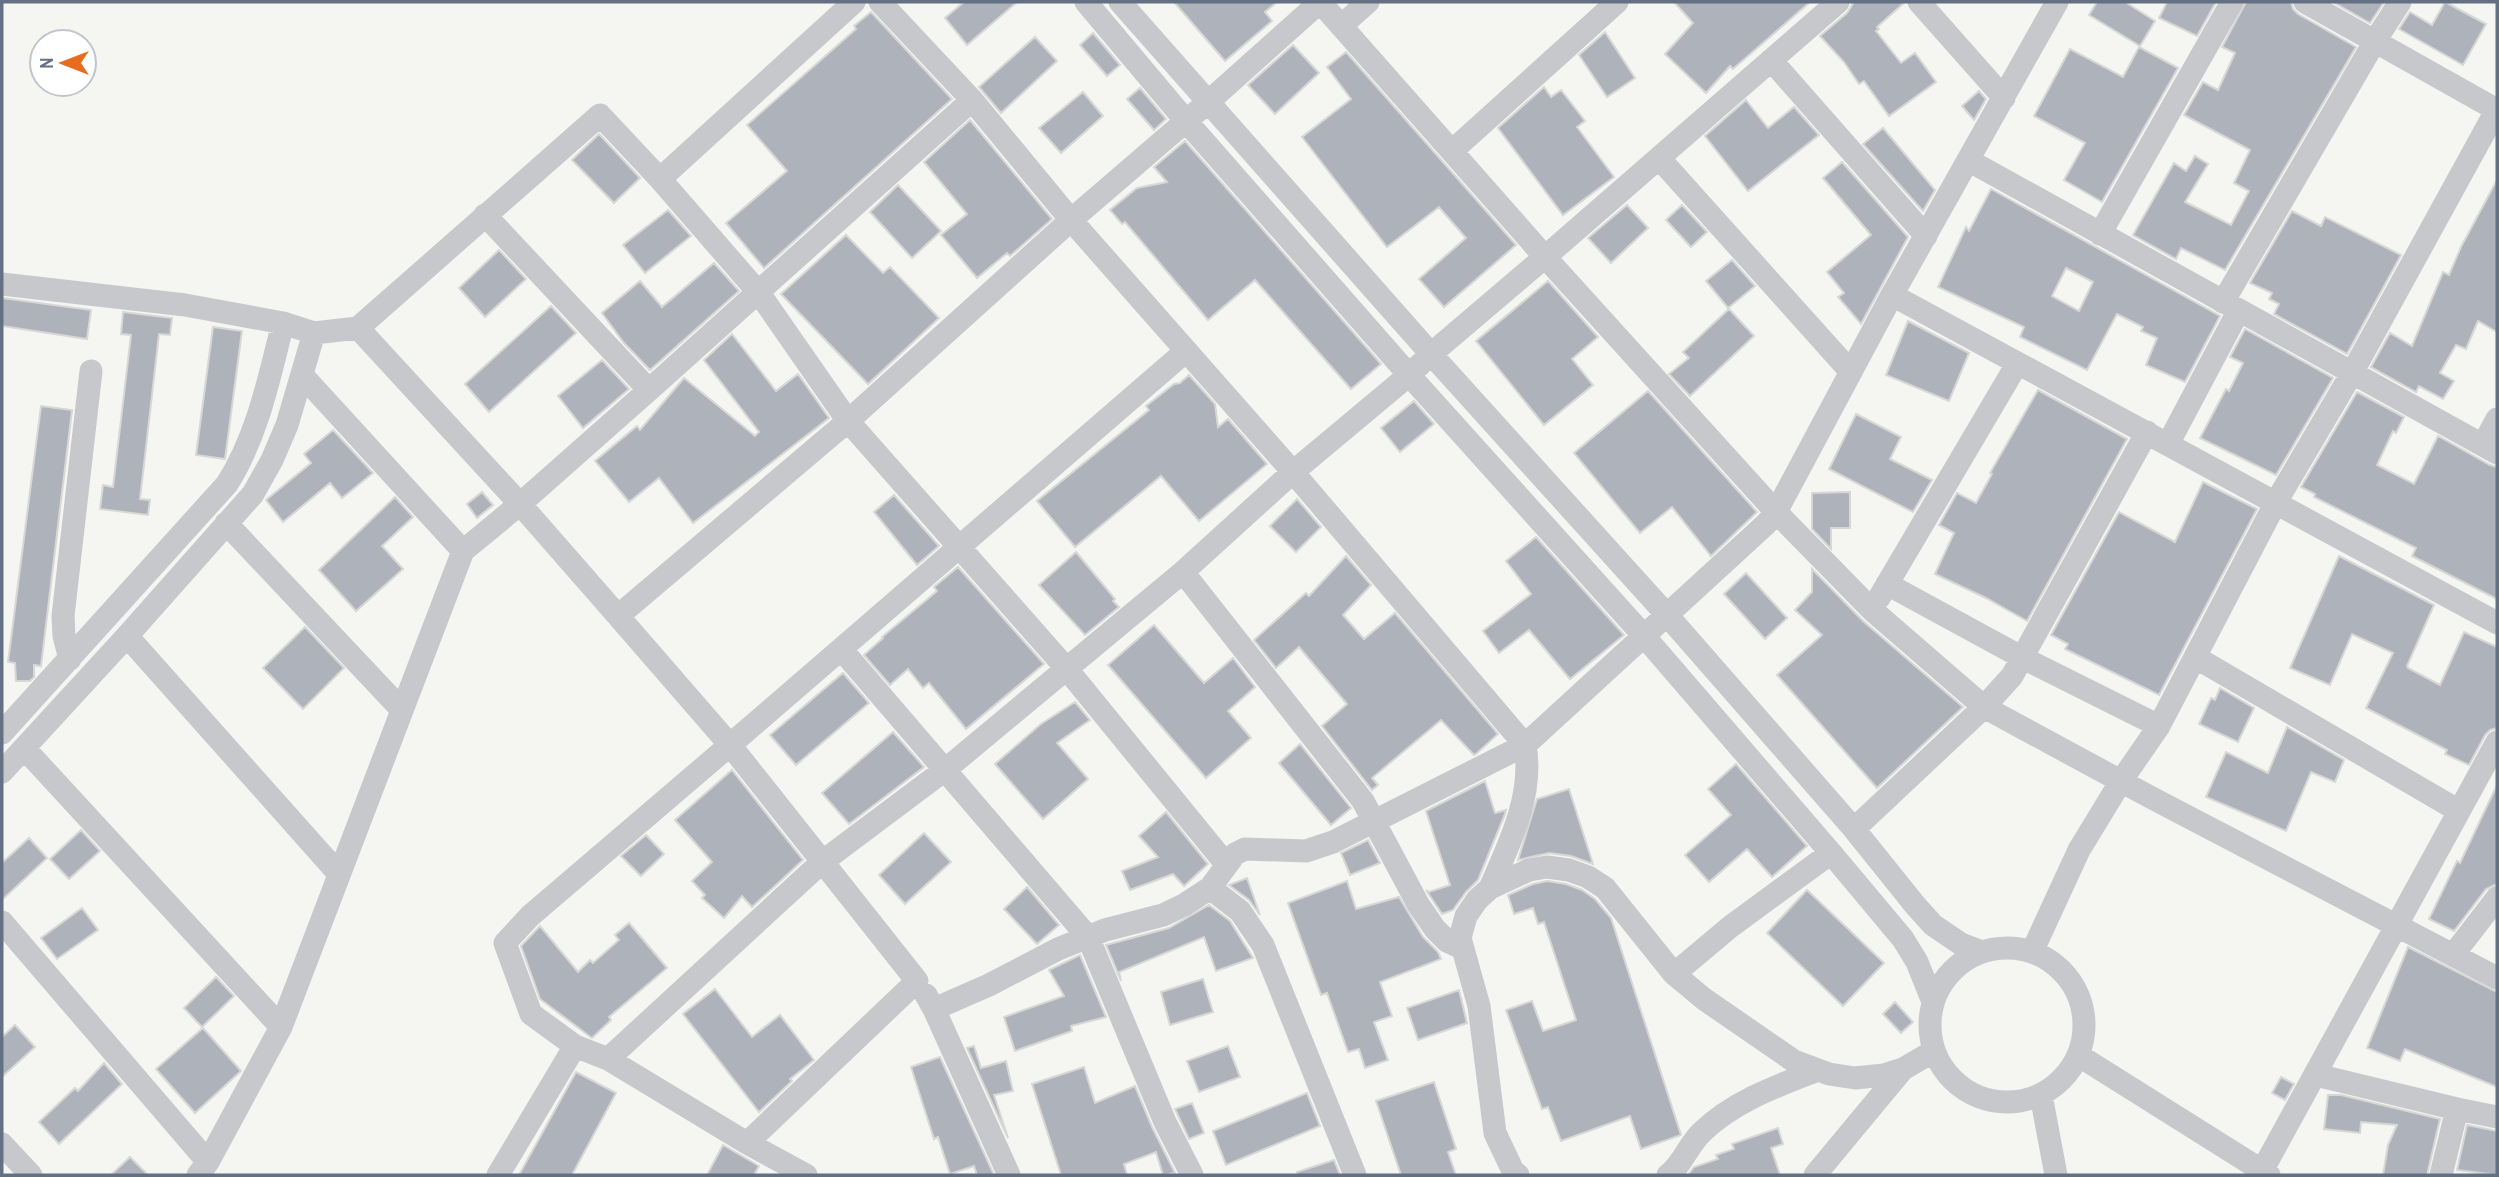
<svg xmlns="http://www.w3.org/2000/svg" width="2499" height="1177" font-family="'Archivo Narrow',sans-serif">
<style>
.building{fill:#aeb3bb;stroke:#d7d7d5;stroke-width:2;fill-rule:evenodd}
.lines{fill:none;stroke-linecap:round;stroke-linejoin:round}
.minor{stroke:#c6c8cc;stroke-width:23}
</style>
<rect width="100%" height="100%" fill="#f5f6f2"/>
<path class="building" d="M964 2H1017L967 45 945 18Z
M1174 2H1277L1265 12 1272 21 1225 61Z
M1674 2H1810L1733 69 1730 66 1706 93 1665 54 1693 23Z
M1854 2H1905L1877 27 1879 29 1876 31 1901 63 1915 53 1936 82 1889 116 1864 81 1859 84 1844 62 1820 36 1847 13Z
M2097 2H2125L2155 21 2140 46 2089 15Z
M2167 2H2216L2197 36 2159 18Z
M2246 2H2291L2293 9 2298 14 2356 47 2225 270 2181 248 2176 259 2133 235 2174 163 2186 171 2195 156 2208 164 2185 202 2231 225 2249 191 2234 183 2250 150 2184 115 2203 82 2218 90 2235 53 2222 47Z
M2333 2H2384L2370 23Z
M2445 2 2486 24 2463 65 2399 29 2410 12 2432 25Z
M871 12 952 99 764 268 726 223 787 171 747 125 856 29 854 26Z
M1605 32 1635 78 1607 97 1579 55Z
M1093 33 1120 65 1107 76 1080 45Z
M1035 37 1057 61 1001 113 979 87Z
M1293 45 1319 73 1275 114 1248 85Z
M2139 47 2178 68 2102 202 2064 180 2085 143 2034 116 2070 49 2123 77Z
M1346 52 1516 245 1444 307 1419 279 1466 238 1439 207 1387 247 1302 137 1351 99 1327 67Z
M1544 87 1551 97 1561 90 1585 121 1577 127 1614 177 1563 215 1498 128Z
M1140 88 1166 119 1154 130 1127 99Z
M1979 91 1986 99 1974 120 1962 106Z
M1083 92 1103 116 1061 153 1039 128Z
M1746 100 1768 128 1794 107 1819 135 1748 191 1705 136Z
M970 120 1052 219 1010 256 1007 253 977 278 941 235 967 214 924 162Z
M1883 128 1935 190 1923 211 1863 144Z
M599 134 640 178 614 203 572 160Z
M1185 141 1381 364 1351 389 1255 280 1208 320 1125 222 1122 224 1110 210 1137 188 1167 182 1154 167Z
M1842 162 1908 237 1861 324 1838 297 1844 293 1827 272 1871 235 1823 178Z
M2497 180V332L2478 321 2466 349 2456 345 2440 373 2454 381 2443 399 2419 386 2416 392 2371 367 2390 333 2412 346 2443 272 2449 275 2461 247Z
M898 185 941 231 912 258 870 212Z
M1991 189 2220 316 2185 382 2146 365 2157 338 2141 331 2143 327 2117 314 2087 370 2020 337 2024 327 1938 287 1966 227 1969 231ZM2066 268 2093 282 2079 311 2052 296Z
M1627 205 1648 228 1611 263 1588 238Z
M1682 205 1707 232 1691 247 1666 220Z
M668 210 691 236 645 273 623 245Z
M2292 211 2321 226 2325 217 2401 255 2347 354 2274 314 2279 304 2269 299 2272 293 2250 283Z
M846 235 883 273 890 267 939 318 868 384 781 294Z
M499 250 526 279 485 317 459 288Z
M1732 260 1755 286 1728 308 1706 281Z
M714 263 739 291 650 370 624 343 602 313 640 281 662 307Z
M1548 281 1598 337 1572 359 1593 385 1544 425 1476 341Z
M2 298 91 310 87 339 2 326Z
M551 306 576 333 489 412 465 384Z
M1729 309 1754 336 1690 396 1669 374 1689 358 1683 352Z
M123 312 172 318 170 335 159 334 140 499 150 500 148 515 100 509 103 485 113 487 131 335 121 334Z
M1908 321 1969 353 1949 401 1886 375Z
M213 327 242 331 225 459 196 455Z
M2245 329 2333 378 2276 475 2200 438 2226 389 2229 391 2243 363 2230 357Z
M732 334 776 391 798 374 829 418 693 523 659 478 629 502 595 461 637 426 640 430 684 378 755 436 759 432 704 360Z
M602 360 629 389 583 428 558 396Z
M1189 375 1215 404 1218 427 1228 419 1267 464 1199 521 1161 476 1075 547 1037 501 1149 410 1146 406 1174 384 1180 383Z
M2038 390 2127 439 2027 621 1986 598 1935 574 1954 533 1939 525 1957 493 1976 503 1992 474 1990 473Z
M1648 391 1757 512 1711 556 1672 507 1640 533 1574 453Z
M2357 392 2404 417 2396 433 2393 431 2377 465 2414 484 2438 436 2490 465 2497 467V599L2412 556 2416 548 2314 497 2315 494 2301 487Z
M1414 401 1434 424 1400 452 1381 428Z
M41 406 72 410 41 666 34 665V677L30 681H16L15 663 8 662Z
M1856 414 1901 437 1890 459 1932 480 1913 512 1829 469Z
M333 430 373 473 342 498 330 483 283 522 266 500 311 463 304 454Z
M2203 482 2257 509 2159 695 2065 649 2068 644 2051 635 2119 512 2175 542Z
M482 492 493 505 477 518 467 504Z
M1850 492V528H1831V549L1812 529V493Z
M894 495 939 546 917 565 874 512Z
M395 497 413 517 382 546 403 569 356 611 319 570Z
M1297 499 1321 527 1296 552 1270 526Z
M1536 537 1624 635 1570 679 1529 630 1499 653 1483 631 1531 594 1506 561Z
M1076 552 1115 599 1113 601 1119 607 1085 635 1039 585Z
M1346 556 1371 585 1343 615 1364 639 1395 613 1498 734 1476 754 1474 755 1441 720 1372 778 1378 785 1372 790 1322 726 1347 704 1299 647 1276 668 1254 640 1306 593 1309 596Z
M2339 556 2434 605 2407 666 2408 668 2440 685 2464 632 2497 647V728L2490 730 2485 735 2469 765 2445 754 2447 750 2366 708 2393 653 2352 634 2330 685 2290 668Z
M958 567 1044 664 966 729 929 683 923 688 908 669 890 685 864 655 883 638 882 637 937 591 934 587Z
M1812 569 1863 621 1963 707 1877 788 1777 675 1822 635 1795 610 1812 592Z
M1746 573 1787 618 1765 639 1724 594Z
M1154 625 1204 683 1233 658 1255 687 1228 711 1251 738 1206 778 1108 665Z
M305 627 344 668 303 709 263 668Z
M843 673 869 703 796 765 770 735Z
M2220 688 2254 708 2238 742 2199 724 2211 698 2215 700Z
M1075 702 1090 720 1057 743 1088 779 1043 819 995 764 1041 724Z
M2287 727 2344 760 2335 782 2311 772 2286 831 2206 797 2226 752 2268 773Z
M893 732 924 767 849 824 822 793Z
M1300 744 1351 808 1331 825 1279 763Z
M1736 764 1807 846 1772 877 1747 849 1709 882 1685 855 1731 815 1708 789Z
M732 770 803 860 752 907 742 896 724 918 702 898 705 895 692 881 712 862 675 820Z
M1485 781 1495 813 1506 810 1505 814 1478 880 1466 892 1453 910 1442 914 1426 890 1429 892 1450 885 1426 811Z
M2497 785V884L2486 889 2454 931 2429 919 2457 861 2460 863Z
M1569 789 1593 864 1571 856 1549 853 1518 860 1537 799Z
M1166 812 1208 864 1184 886 1173 874 1130 890 1122 871 1158 857 1139 836Z
M81 830 100 851 69 879 50 859Z
M924 833 951 862 905 904 879 875Z
M646 835 664 854 641 876 621 856Z
M29 838 47 858 2 900V863Z
M1368 840 1380 863 1350 875 1341 853Z
M1247 878 1260 915 1249 900 1229 885Z
M1347 881 1356 909 1399 897 1423 937 1438 952 1441 959 1380 982 1392 1016 1374 1022 1388 1060 1365 1068 1359 1049 1348 1052 1327 993 1321 995 1288 903Z
M1547 881 1566 884 1582 890 1595 899 1611 918 1681 1135 1641 1149 1630 1116 1561 1141 1548 1107 1542 1109 1506 1010 1532 1001 1543 1031 1576 1020 1544 922 1538 924 1533 908 1514 914 1508 895 1533 884Z
M1027 887 1059 925 1037 944 1004 909Z
M1807 890 1884 963 1843 1006 1767 933Z
M1209 905 1230 921 1253 958 1216 971 1204 937 1119 972 1121 981 1106 945 1169 928Z
M82 908 98 930 57 959 41 938Z
M629 923 667 968 609 1017 611 1020 592 1038 540 999 521 946 540 926 578 972 590 960 593 963 619 940 615 935Z
M2408 947 2497 992V1087L2405 1049 2400 1061 2367 1048Z
M1080 955 1106 1017 1071 1026 1072 1031 1015 1051 1004 1017 1064 996 1049 970Z
M216 977 234 996 202 1027 184 1008Z
M1203 979 1213 1012 1170 1025 1161 992Z
M715 989 752 1037 780 1015 814 1060 790 1079 792 1081 759 1112 683 1014Z
M1459 990 1467 1023 1418 1040 1407 1008Z
M1895 1002 1913 1022 1901 1033 1883 1014Z
M15 1025 35 1047 2 1077V1037Z
M203 1028 241 1071 195 1113 156 1069Z
M974 1046 981 1068 1006 1061 1013 1091 994 1095 1008 1138 967 1048Z
M1228 1046 1240 1077 1199 1092 1187 1061Z
M940 1057 994 1175H977L974 1166 950 1174 938 1137 934 1139 911 1067Z
M104 1063 122 1084 59 1144 39 1122 75 1088 78 1091Z
M1084 1067 1095 1103 1135 1086 1152 1127 1175 1173 1163 1175 1156 1152 1124 1164 1127 1175H1061L1032 1084Z
M576 1072 616 1093 572 1175H519Z
M2281 1077 2294 1084 2285 1100 2272 1093Z
M1434 1082 1456 1149 1448 1152 1456 1175H1401L1376 1101Z
M1307 1093 1320 1126 1226 1165 1213 1131Z
M2328 1095H2341L2440 1119 2427 1175H2383L2388 1145 2397 1125 2361 1122 2360 1133 2324 1129Z
M1192 1103 1204 1133 1189 1139 1175 1109Z
M2467 1125 2497 1131V1175L2457 1170Z
M1778 1128 1783 1144 1771 1148 1780 1175H1688L1694 1167 1718 1159 1716 1155 1734 1149 1732 1144Z
M723 1145 759 1166 754 1175H707Z
M130 1157 148 1175H111Z
M1334 1160 1340 1175H1297V1172Z"/>
<g class="lines">
<path class="minor" d="M880 2 972 100 1071 220 1293 472 1525 745C1534 794 1510 843 1490 888
M1086 2 1186 121 1409 375 1644 636 1831 853 1903 939 1917 962 1933 1002
M1120 2 1431 354 1667 615 1854 829 1915 905 1933 925 1961 944 1982 952
M1320 2 1545 257 1776 512 1872 610 1984 707 2152 798 2497 978
M1919 2 2004 98
M2305 2 2497 110
M1341 26 1368 2
M1771 60 1926 236
M1452 151 1617 2
M1659 158 1851 372
M1968 160 2497 453
M660 179 854 2
M485 215 649 390 972 100
M2100 234 2232 2
M2 284 185 305 283 323 314 333 358 328 520 504 618 616 848 421 1071 220 1207 103 1320 2
M1892 295 2497 623
M2223 302 2375 41 2400 2
M358 328 600 115 660 179 759 293 848 421 1066 668 1226 864
M302 375 463 551
M2168 444 2239 310
M2483 445 2497 419
M226 523 402 710
M1183 572 1363 801 1418 904 1435 929 1447 941 1462 948
M1887 584 2023 658 2159 726
M1879 598 2017 364
M618 616 730 745 1186 351
M127 636 339 874
M842 650 1088 937 1165 1122 1192 1175
M2195 657 2459 811
M70 659 64 636 63 616 91 371
M2 733 227 484C258 435 269 378 283 323
M730 745 917 981 747 1143 608 1059 575 1046 531 1014 505 943 530 916Z
M24 748 281 1027
M2 772 127 636 253 494 272 460 287 425 314 333
M1854 829 1984 707 2012 676 2147 432
M1210 888 1240 911 1263 945 1355 1175
M2 922 208 1162
M1930 1025a77 77 0 1 1 154 0a77 77 0 1 1-154 0Z
M2032 952 2079 850 2121 781 2159 726 2276 502 2352 373 2497 109
M2453 955 2497 898
M1674 974 1730 927 1831 853
M926 995 934 1009 1009 1175
M934 1009 989 985 1058 949 1105 930 1163 915 1184 905 1210 888 1235 854 1245 849 1306 851 1333 842 1525 745 1766 524 1776 512 1892 295 2057 2
M2078 1055 2269 1175
M608 1059 822 862 946 769 1183 572 1293 472 1409 375 1431 354 1545 257 1838 2
M2316 1075 2457 1109 2497 1117
M2041 1095 2056 1175
M747 1143 806 1175
M2 1144 31 1175
M198 1175 208 1162 281 1027 463 551 520 504 649 390
M498 1175 575 1046
M1518 1175 1513 1171 1495 1133 1479 1006 1460 938 1466 916 1477 900 1490 888 1529 870 1547 867 1569 870 1588 877 1605 888 1674 974 1704 999 1794 1061 1829 1074 1855 1078 1884 1075 1903 1069 1934 1051
M1668 1175C1683 1164 1688 1145 1702 1132 1734 1101 1777 1086 1818 1070
M1815 1175 1903 1069
M2256 1175 2262 1171 2497 742
M2441 1175 2457 1109"/>
</g>
<rect width="2499" height="1177" fill="none" stroke="#647184" stroke-width="7"/>
<g transform="translate(63 63) rotate(270)"><circle r="33" fill="#ffffff" stroke="#c1c6ce" stroke-width="2"/>
<path d="M0-5L12 26L0 18L-12 26Z" fill="#e86c20"/>
<text y="-10" font-size="19" font-weight="bold" text-anchor="middle" fill="#647184">N</text>
</g>
</svg>
